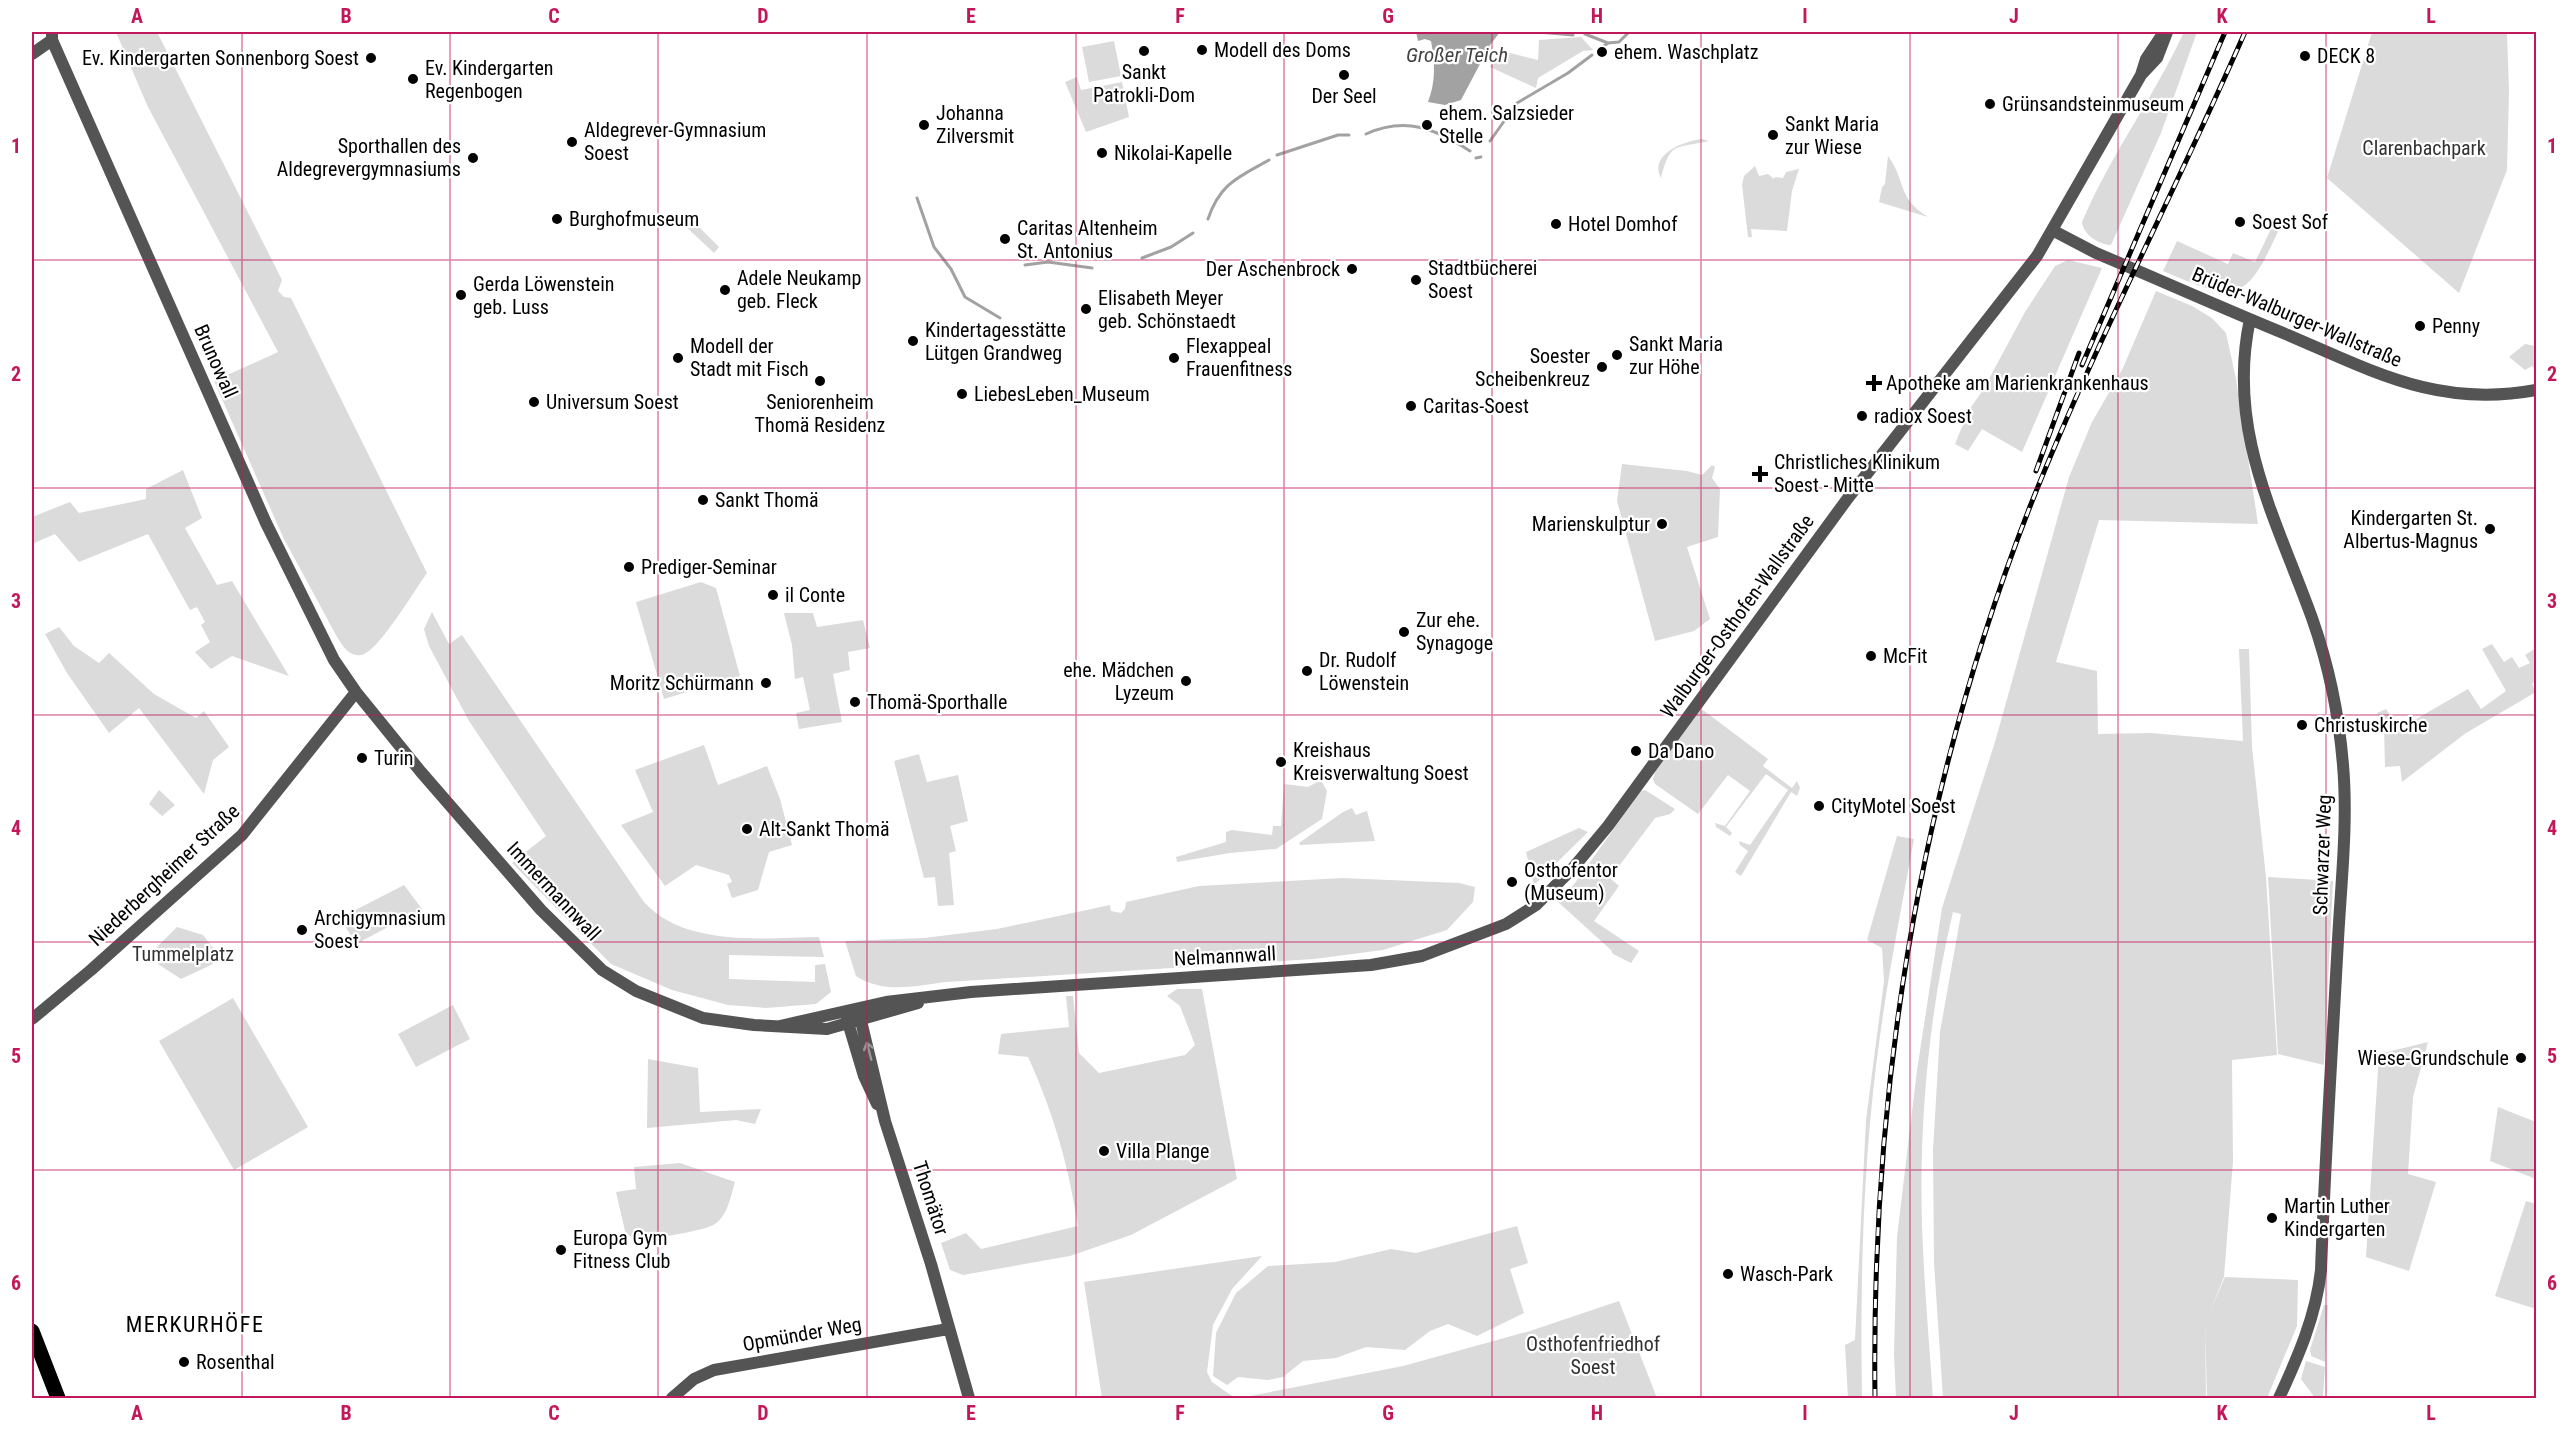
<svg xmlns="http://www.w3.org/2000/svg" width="2568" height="1430" font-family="'Roboto Condensed',sans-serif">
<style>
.green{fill:#dbdbdb}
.water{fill:#a2a2a2}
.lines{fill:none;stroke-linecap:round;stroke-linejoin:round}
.stream{stroke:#a2a2a2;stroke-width:3}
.tertiary{stroke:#545454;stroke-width:12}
.primary{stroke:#000;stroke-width:15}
.rail-casing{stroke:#000;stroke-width:5}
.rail{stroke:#fff;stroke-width:3;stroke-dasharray:9;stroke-linecap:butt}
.oneway{stroke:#989898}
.grid{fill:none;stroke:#c2185b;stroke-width:1.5;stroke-opacity:0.55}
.poi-dot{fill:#000;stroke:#fff;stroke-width:2}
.labels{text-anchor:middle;stroke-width:4.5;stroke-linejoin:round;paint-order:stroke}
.poi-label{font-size:20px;fill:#000;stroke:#fff;text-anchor:start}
.park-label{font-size:20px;fill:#323232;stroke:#fff}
.street-label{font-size:20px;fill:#000;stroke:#fff}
.water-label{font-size:21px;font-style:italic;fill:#434343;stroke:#fff}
.quarter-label{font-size:22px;letter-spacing:1.5px;fill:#000;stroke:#fff}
.neatline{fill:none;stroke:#c2185b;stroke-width:2}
.grid-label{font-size:20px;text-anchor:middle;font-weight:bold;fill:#c2185b}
</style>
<rect width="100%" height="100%" fill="#fff"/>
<path class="green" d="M116 32H157L282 280 278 291 284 297 291 298 427 573C416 588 377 654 361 655 349 657 343 646 337 637L283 537 214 381 278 352 147 105Z
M2184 32H2197L2161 133 2111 245C2100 245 2083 235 2082 222 2110 156 2154 97 2184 32Z
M2372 32H2507L2509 91 2507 170 2459 293 2327 178Z
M1581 37 1593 50 1583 51 1538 78 1536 88 1490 67 1498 50 1538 60 1539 40Z
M1114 41 1121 76 1089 82 1082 47Z
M1077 77 1081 90 1122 82 1129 117 1086 132 1065 82Z
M1702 139 1709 141C1674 149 1671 141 1661 178 1648 154 1685 141 1702 139Z
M1888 156C1907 182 1896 197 1928 217L1879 202 1882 187 1885 184Z
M1755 166 1759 176 1768 174 1774 179 1775 177 1783 178 1786 172 1799 169 1792 191 1787 231 1751 229 1752 237H1748L1742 185 1744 176Z
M688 216 719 247 714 253 683 224Z
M2272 227 2279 229C2246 304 2236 302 2163 271L2177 241 2228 264 2233 253 2255 262Z
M2068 260 2102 268 2022 452 1982 429 1968 451 1955 444 1969 410 1983 390 2025 312 2055 266Z
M2156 291 2192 306 2212 318 2226 333 2236 379 2258 524 2099 520 2056 662 2097 671 2098 734 2151 733 2243 741 2239 649H2249L2252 747 2266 877 2277 1055 2232 1060 2233 1161 2224 1277 2211 1309 2225 1277 2298 1280 2297 1326 2267 1398H2207L2205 1325 2206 1398H1943L1934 1263 1933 1150 1940 1032 1961 914 1953 912C1929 1013 1919 1120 1922 1225 1924 1283 1929 1341 1933 1398H1896L1894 1354 1897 1237 1917 1070 1942 908 1995 742 2069 477 2092 422 2122 370Z
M2525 344 2536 346V371L2532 366 2525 370 2509 357Z
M1622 464 1687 471 1702 475 1712 465 1715 467 1712 478 1720 489 1718 537 1687 547 1710 619 1694 631 1655 641 1617 501Z
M183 470 202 518 185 528 217 585 232 581 289 676 232 656 211 669 195 652 210 642 201 625 205 622 197 607 190 610 148 534 79 562 55 534 32 544V517L70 502 79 513 146 499V489Z
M701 582 716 588 740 676 664 699 636 602Z
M432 612 449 644 462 635 644 902C685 947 762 938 819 937L824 957 729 955V979L815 982V965L825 964 831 992 816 1004 766 1008 728 1005 672 990 611 964 512 863 546 836 469 721 429 646 424 629Z
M784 613H813L817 627 863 620 870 648 848 652 850 670 833 674 842 722 799 729 796 713 810 710 803 677 795 679 792 645Z
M59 627 74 646 99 663 109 653 154 694 196 718 204 711 229 747 213 760 204 794 139 708 109 733 67 673 45 634Z
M2492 644 2504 662 2512 657 2519 668 2530 663 2525 655 2536 648V680L2532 684 2536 692 2466 733 2402 782 2400 766 2385 767 2384 725 2377 713 2386 709 2402 734 2413 727 2411 722 2468 689 2481 709 2506 691 2482 649Z
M1703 710 1768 759 1763 766 1792 788 1797 781 1800 788 1797 796 1791 792 1741 876 1735 872 1748 851 1740 845 1739 841 1750 845 1788 790 1766 774 1726 827 1732 833 1730 836 1716 827 1715 823 1725 826 1750 791 1728 775 1698 814 1655 784 1653 779 1655 772 1699 711Z
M704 745 718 785 767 766 780 799 792 845 769 852 758 890 732 898 727 884 732 882 729 875 696 865 665 886 621 825 653 812 635 770Z
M919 754 927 782 958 775 968 821 950 826 956 851 949 853 954 905 938 906 935 877 924 878 894 761Z
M1317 782H1322L1327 791 1322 819 1276 849 1230 853 1177 862 1176 857 1226 842V832L1232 830 1272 835 1273 826H1281L1284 784 1308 787Z
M159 790 175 805 162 816 149 804Z
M1645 790 1675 809 1670 814 1655 818 1610 878 1619 886 1594 921 1639 951 1631 963 1613 954 1611 950 1558 902 1575 883 1641 791Z
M1352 808 1356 815 1367 811 1375 841 1300 845 1299 843 1343 812Z
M1579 828 1588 832 1534 885 1526 852Z
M1897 836 1914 839C1902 905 1889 970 1880 1036 1863 1156 1860 1278 1862 1398H1848L1845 1345 1855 1340 1866 1120 1884 981 1882 948 1867 940Z
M2268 877 2333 881 2324 1065 2278 1054Z
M1342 878 1459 883 1475 887 1473 902 1447 930 1383 950 1314 959 946 982C915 986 883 994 856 976L845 941 924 938 997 929 1110 905 1111 911 1121 913 1125 909 1126 902 1199 886Z
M404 885 422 909 356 944 340 918Z
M177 927 203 935 216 952 213 964 181 979 158 964 157 947Z
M1177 989H1202L1237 1179 1131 1235 1070 1256 963 1275 950 1270 941 1243 966 1233 981 1249 1078 1226C1068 1164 1054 1114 1028 1057L998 1054 1001 1034 1069 1027 1066 996H1073L1079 1053 1099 1073 1185 1055 1195 1045 1180 1006 1167 996Z
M233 998 308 1127 234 1170 159 1041Z
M453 1005 470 1039 416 1067 398 1034Z
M2428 1042 2413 1097 2408 1174 2436 1182 2409 1271 2366 1257 2379 1054Z
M648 1059 698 1068 700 1112 761 1109 755 1124 736 1120 647 1128Z
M2498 1107 2536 1122V1179L2490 1161Z
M680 1163 735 1182C731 1195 728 1215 715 1224 705 1231 649 1240 637 1238 631 1237 628 1235 625 1231L616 1192 636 1189 634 1167Z
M2526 1201 2536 1204V1309L2495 1296Z
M1517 1226 1528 1263 1510 1269 1524 1313 1477 1336 1448 1324 1430 1331 1405 1350 1366 1347 1336 1358 1303 1361 1283 1377 1268 1380 1238 1377 1227 1385 1213 1376 1216 1333 1236 1293 1268 1266 1335 1262 1391 1249 1416 1253Z
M1262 1256 1232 1289 1213 1325 1207 1372 1212 1382 1232 1396 1213 1398H1102L1084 1282Z
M1619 1301 1657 1398H1240L1403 1366 1530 1331Z
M2324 1305H2328L2325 1362 2311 1356 2310 1350Z
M2306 1361 2325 1367 2323 1398H2315L2301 1379Z"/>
<path class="water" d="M1416 32H1500L1490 45 1461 100 1445 105 1428 102C1436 81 1435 63 1431 41L1425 39 1418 41Z"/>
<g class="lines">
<path class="stream" d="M1538 32 1573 35
M1585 34 1608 43 1619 42 1629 32
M1600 49 1608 43
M1366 134C1406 116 1436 129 1470 151
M1490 141 1517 103 1568 73 1592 55
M1277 155 1338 135H1349
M1476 158 1481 157
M917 198 934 247 951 269 965 297 1000 318
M1208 219C1220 183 1239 177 1269 160
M1142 258 1171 247 1193 233
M1025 265 1048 262 1092 268"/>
<path class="tertiary" d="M52 32V40L266 523 334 660 356 692 421 772 541 910 602 970 636 991 703 1018 754 1025 827 1029 918 1003
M32 54 52 40
M2142 74 2157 58 2167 32
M2052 230 2096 253C2160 280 2224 309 2288 335 2375 372 2438 408 2536 390
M2250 319C2226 431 2276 518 2312 618 2329 666 2339 715 2343 765 2348 823 2341 883 2338 940 2332 1050 2325 1160 2321 1270 2316 1316 2298 1357 2279 1398
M32 1019 91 970 242 835 356 692
M847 1019 864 1076 877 1104
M861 1021 885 1121 931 1264 969 1398
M780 1026 886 1002 971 992 1371 965 1422 956 1506 924 1536 905 1573 868 1608 826 1848 498 2037 256 2141 75 2146 59 2164 32
M672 1398 694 1379 714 1370 948 1329"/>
<path class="primary" d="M32 1331 58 1398"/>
<g class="rail-casing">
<path id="rail" d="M2082 365 2225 32
M2036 471 2079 353
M1875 1398C1871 1090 1918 792 2031 504 2095 343 2176 190 2245 32"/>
</g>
<use href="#rail" class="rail"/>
</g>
<defs><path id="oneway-shaft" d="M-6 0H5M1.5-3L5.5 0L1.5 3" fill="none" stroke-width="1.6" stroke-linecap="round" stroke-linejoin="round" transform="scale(1.5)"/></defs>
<use class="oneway" href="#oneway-shaft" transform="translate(869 1051) rotate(-105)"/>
<path class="grid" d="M242 32V1398M450 32V1398M658 32V1398M867 32V1398M1076 32V1398M1284 32V1398M1492 32V1398M1701 32V1398M1910 32V1398M2118 32V1398M2326 32V1398M32 260H2536M32 488H2536M32 715H2536M32 942H2536M32 1170H2536"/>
<g class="poi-dot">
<circle cx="1202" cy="50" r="6"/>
<circle cx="1144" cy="51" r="6"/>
<circle cx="1602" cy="52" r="6"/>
<circle cx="2305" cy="56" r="6"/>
<circle cx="371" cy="58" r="6"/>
<circle cx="1344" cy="75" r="6"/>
<circle cx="413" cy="79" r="6"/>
<circle cx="1990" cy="104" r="6"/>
<circle cx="924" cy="125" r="6"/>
<circle cx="1427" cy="125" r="6"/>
<circle cx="1773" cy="135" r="6"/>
<circle cx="572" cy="142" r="6"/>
<circle cx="1102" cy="153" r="6"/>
<circle cx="473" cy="158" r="6"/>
<circle cx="557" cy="219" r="6"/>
<circle cx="2240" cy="222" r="6"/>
<circle cx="1556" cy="224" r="6"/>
<circle cx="1005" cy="239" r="6"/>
<circle cx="1352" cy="269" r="6"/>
<circle cx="1416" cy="280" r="6"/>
<circle cx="725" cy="290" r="6"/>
<circle cx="461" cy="295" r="6"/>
<circle cx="1086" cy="309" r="6"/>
<circle cx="2420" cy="326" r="6"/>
<circle cx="913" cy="341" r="6"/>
<circle cx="1617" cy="355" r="6"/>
<circle cx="678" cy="358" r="6"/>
<circle cx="1174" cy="358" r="6"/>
<circle cx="1602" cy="367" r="6"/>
<circle cx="820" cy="381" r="6"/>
<path d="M1871 374h6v6h6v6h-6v6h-6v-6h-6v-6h6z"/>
<circle cx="962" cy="394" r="6"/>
<circle cx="534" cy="402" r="6"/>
<circle cx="1411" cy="406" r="6"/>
<circle cx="1862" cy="416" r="6"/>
<path d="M1757 465h6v6h6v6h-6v6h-6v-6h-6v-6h6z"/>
<circle cx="703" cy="500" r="6"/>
<circle cx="1662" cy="524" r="6"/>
<circle cx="2490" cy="529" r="6"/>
<circle cx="629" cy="567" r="6"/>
<circle cx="773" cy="595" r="6"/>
<circle cx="1404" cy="632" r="6"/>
<circle cx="1871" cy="656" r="6"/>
<circle cx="1307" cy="671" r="6"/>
<circle cx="1186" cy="681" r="6"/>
<circle cx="766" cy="683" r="6"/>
<circle cx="855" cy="702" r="6"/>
<circle cx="2302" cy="725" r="6"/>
<circle cx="1636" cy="751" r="6"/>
<circle cx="362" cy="758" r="6"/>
<circle cx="1281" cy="762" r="6"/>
<circle cx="1819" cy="806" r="6"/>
<circle cx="747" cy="829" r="6"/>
<circle cx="1512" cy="882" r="6"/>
<circle cx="302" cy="930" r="6"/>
<circle cx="2521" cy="1058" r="6"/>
<circle cx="1104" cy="1151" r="6"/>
<circle cx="2272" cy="1218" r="6"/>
<circle cx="561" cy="1250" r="6"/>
<circle cx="1728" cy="1274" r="6"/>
<circle cx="184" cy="1362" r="6"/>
</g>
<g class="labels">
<g class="poi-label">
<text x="1214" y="57">Modell des Doms</text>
<text x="1614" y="59">ehem. Waschplatz</text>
<text x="2317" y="63">DECK 8</text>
<text x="359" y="65" text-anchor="end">Ev. Kindergarten Sonnenborg Soest</text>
<text x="425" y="75">Ev. Kindergarten<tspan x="425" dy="23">Regenbogen</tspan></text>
<text x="1144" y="79" text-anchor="middle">Sankt<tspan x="1144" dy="23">Patrokli-Dom</tspan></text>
<text x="1344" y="103" text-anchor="middle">Der Seel</text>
<text x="2002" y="111">Grünsandsteinmuseum</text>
<text x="936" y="120">Johanna<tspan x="936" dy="23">Zilversmit</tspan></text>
<text x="1439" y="120">ehem. Salzsieder<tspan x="1439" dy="23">Stelle</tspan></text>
<text x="1785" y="131">Sankt Maria<tspan x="1785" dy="23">zur Wiese</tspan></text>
<text x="584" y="137">Aldegrever-Gymnasium<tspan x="584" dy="23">Soest</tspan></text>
<text x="461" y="153" text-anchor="end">Sporthallen des<tspan x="461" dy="23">Aldegrevergymnasiums</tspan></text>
<text x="1114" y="160">Nikolai-Kapelle</text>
<text x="569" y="226">Burghofmuseum</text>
<text x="2252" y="229">Soest Sof</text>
<text x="1568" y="231">Hotel Domhof</text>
<text x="1017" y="235">Caritas Altenheim<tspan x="1017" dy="23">St. Antonius</tspan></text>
<text x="1428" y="275">Stadtbücherei<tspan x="1428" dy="23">Soest</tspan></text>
<text x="1340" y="276" text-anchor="end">Der Aschenbrock</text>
<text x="737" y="285">Adele Neukamp<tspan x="737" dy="23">geb. Fleck</tspan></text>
<text x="473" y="291">Gerda Löwenstein<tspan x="473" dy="23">geb. Luss</tspan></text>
<text x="1098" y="305">Elisabeth Meyer<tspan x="1098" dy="23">geb. Schönstaedt</tspan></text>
<text x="2432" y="333">Penny</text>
<text x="925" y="337">Kindertagesstätte<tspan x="925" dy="23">Lütgen Grandweg</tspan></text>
<text x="1629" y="351">Sankt Maria<tspan x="1629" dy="23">zur Höhe</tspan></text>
<text x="690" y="353">Modell der<tspan x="690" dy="23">Stadt mit Fisch</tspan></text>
<text x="1186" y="353">Flexappeal<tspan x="1186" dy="23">Frauenfitness</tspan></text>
<text x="1590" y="363" text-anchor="end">Soester<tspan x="1590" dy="23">Scheibenkreuz</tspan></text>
<text x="1886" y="390">Apotheke am Marienkrankenhaus</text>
<text x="974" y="401">LiebesLeben_Museum</text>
<text x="546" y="409">Universum Soest</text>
<text x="820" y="409" text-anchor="middle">Seniorenheim<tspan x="820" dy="23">Thomä Residenz</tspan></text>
<text x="1423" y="413">Caritas-Soest</text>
<text x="1874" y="423">radiox Soest</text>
<text x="1774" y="469">Christliches Klinikum<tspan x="1774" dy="23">Soest - Mitte</tspan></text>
<text x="715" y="507">Sankt Thomä</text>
<text x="2478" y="525" text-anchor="end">Kindergarten St.<tspan x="2478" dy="23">Albertus-Magnus</tspan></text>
<text x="1650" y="531" text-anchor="end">Marienskulptur</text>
<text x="641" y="574">Prediger-Seminar</text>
<text x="785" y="602">il Conte</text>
<text x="1416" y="627">Zur ehe.<tspan x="1416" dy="23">Synagoge</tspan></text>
<text x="1883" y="663">McFit</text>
<text x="1319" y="667">Dr. Rudolf<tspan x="1319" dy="23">Löwenstein</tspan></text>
<text x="1174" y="677" text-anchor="end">ehe. Mädchen<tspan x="1174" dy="23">Lyzeum</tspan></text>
<text x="754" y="690" text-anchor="end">Moritz Schürmann</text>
<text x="867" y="709">Thomä-Sporthalle</text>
<text x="2314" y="732">Christuskirche</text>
<text x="1293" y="757">Kreishaus<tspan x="1293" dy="23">Kreisverwaltung Soest</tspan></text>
<text x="1648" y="758">Da Dano</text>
<text x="374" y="765">Turin</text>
<text x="1831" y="813">CityMotel Soest</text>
<text x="759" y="836">Alt-Sankt Thomä</text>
<text x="1524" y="877">Osthofentor<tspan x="1524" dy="23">(Museum)</tspan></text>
<text x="314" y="925">Archigymnasium<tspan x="314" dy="23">Soest</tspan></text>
<text x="2509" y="1065" text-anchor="end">Wiese-Grundschule</text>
<text x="1116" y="1158">Villa Plange</text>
<text x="2284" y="1213">Martin Luther<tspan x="2284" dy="23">Kindergarten</tspan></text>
<text x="573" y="1245">Europa Gym<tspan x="573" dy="23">Fitness Club</tspan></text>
<text x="1740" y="1281">Wasch-Park</text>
<text x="196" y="1369">Rosenthal</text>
</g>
<g class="park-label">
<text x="2424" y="155">Clarenbachpark</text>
<text x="183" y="961">Tummelplatz</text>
<text x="1593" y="1351">Osthofenfriedhof<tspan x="1593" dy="23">Soest</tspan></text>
</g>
<g class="street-label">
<text transform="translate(2297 317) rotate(23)" y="7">Brüder-Walburger-Wallstraße</text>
<text transform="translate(216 361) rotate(66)" y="7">Brunowall</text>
<text transform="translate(1737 616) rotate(-54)" y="7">Walburger-Osthofen-Wallstraße</text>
<text transform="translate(2322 855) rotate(-88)" y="7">Schwarzer Weg</text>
<text transform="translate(164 875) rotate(-43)" y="7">Niederbergheimer Straße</text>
<text transform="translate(554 891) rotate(47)" y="7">Immermannwall</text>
<text transform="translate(1225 956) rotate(-3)" y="7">Nelmannwall</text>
<text transform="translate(931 1198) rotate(72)" y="7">Thomätor</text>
<text transform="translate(802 1334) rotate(-10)" y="7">Opmünder Weg</text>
</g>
<g class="water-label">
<text x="1457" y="62">Großer Teich</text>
</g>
<g class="quarter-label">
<text x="195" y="1332">MERKURHÖFE</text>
</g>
</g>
<rect width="2568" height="1430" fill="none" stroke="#ffffff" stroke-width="66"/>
<rect x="33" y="33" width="2502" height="1364" class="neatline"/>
<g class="grid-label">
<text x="137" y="23">A</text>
<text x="346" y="23">B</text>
<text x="554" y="23">C</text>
<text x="763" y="23">D</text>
<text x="971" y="23">E</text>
<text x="1180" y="23">F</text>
<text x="1388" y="23">G</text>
<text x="1597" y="23">H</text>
<text x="1805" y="23">I</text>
<text x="2014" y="23">J</text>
<text x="2222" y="23">K</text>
<text x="2431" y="23">L</text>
<text x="16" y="153">1</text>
<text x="2552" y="153">1</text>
<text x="16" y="381">2</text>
<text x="2552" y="381">2</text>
<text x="16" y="608">3</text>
<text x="2552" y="608">3</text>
<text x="16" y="835">4</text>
<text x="2552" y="835">4</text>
<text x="16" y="1063">5</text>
<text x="2552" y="1063">5</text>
<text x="16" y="1290">6</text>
<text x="2552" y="1290">6</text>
<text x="137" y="1420">A</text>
<text x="346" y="1420">B</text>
<text x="554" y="1420">C</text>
<text x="763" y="1420">D</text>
<text x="971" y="1420">E</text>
<text x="1180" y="1420">F</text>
<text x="1388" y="1420">G</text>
<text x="1597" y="1420">H</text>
<text x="1805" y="1420">I</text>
<text x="2014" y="1420">J</text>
<text x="2222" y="1420">K</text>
<text x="2431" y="1420">L</text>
</g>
</svg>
